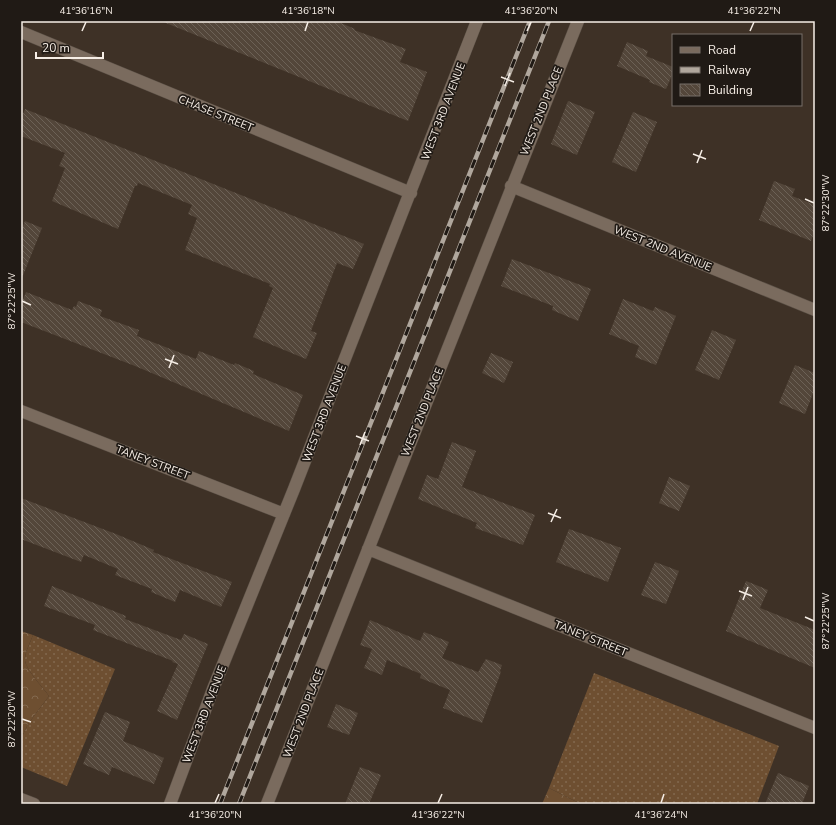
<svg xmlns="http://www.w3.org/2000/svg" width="836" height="825" font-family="'Nunito Sans',sans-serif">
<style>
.grass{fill:url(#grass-dots)}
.forest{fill:url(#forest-crowns)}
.building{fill:url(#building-back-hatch)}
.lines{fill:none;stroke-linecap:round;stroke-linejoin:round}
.minor-casing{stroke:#5b5046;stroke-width:13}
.minor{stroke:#7a6b5e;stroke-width:12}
.rail-casing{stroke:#b0a79d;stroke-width:4.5}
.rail{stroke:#201a15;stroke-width:3;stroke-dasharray:9;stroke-linecap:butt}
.ticks{fill:none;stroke:#f6eee6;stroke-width:1.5}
.labels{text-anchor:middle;stroke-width:3.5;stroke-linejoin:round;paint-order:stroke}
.street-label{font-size:11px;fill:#f6eee6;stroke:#201a15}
.neatline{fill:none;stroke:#f6eee6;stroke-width:1.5}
.ticks-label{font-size:10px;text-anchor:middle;fill:#f6eee6}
</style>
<defs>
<pattern id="grass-dots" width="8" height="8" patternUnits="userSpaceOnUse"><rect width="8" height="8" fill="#6e4f31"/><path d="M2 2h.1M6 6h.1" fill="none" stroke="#83694f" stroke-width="1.8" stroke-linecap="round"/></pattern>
<pattern id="forest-crowns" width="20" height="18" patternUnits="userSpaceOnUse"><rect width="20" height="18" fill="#6e4f31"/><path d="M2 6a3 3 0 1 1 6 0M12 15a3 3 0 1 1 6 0" fill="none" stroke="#83694f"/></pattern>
<pattern id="building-back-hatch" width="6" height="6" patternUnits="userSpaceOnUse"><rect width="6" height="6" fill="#53463a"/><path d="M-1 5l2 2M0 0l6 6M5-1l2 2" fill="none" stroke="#6c6156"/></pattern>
</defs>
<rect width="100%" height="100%" fill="#3e3126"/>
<path class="grass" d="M33 635 115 669 67 786 21 767V739L28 724 49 696C43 687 24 668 25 659 25 652 30 643 33 635Z
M594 673 779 746 757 804H586L579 803 549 788Z"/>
<path class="forest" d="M21 631 33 635C30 643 25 652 25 659 24 668 43 687 49 696L28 724 21 739Z
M549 788 579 803 586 804H542Z"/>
<path class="building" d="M161 21H336L355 29 354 30 406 49 400 62 427 72 408 121Z
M627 42 648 51 646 56 673 67V73L666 89 649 82 650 80 617 66Z
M568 101 595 112 577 155 551 144Z
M25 109 364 244 353 269 337 263 311 331 317 333 306 359 253 337 273 288 269 286 270 284 185 250 197 218 188 214 192 205 138 183 137 186H135L118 229 52 201 65 168 59 166 65 153 21 136V119Z
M633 112 657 122 636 172 612 162Z
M774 181 795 189 792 196 815 205V230L811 241 759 220Z
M25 221 42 228 22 278 21 231Z
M512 259 591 289 578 321 552 310 553 306 501 286Z
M26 292 72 310 74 306 76 307 78 301 102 310 100 316 139 330 137 336 196 359 199 351 234 365 235 363 254 371 253 374 303 395 289 431 135 366 21 322V304Z
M623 299 653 311 655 307 676 316 656 365 635 357 639 346 609 334Z
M712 330 736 340 719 380 695 370Z
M491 353 513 362 504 383 482 373Z
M795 365 815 373V388L805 414 779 403Z
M452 442 476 451 462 487 535 515 523 545 475 528 477 523 418 499 427 475 438 479Z
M669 477 690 486 679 511 659 503Z
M21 498 116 534 154 550 153 552 232 582 221 607 180 590 175 602 151 592 152 589 115 575 118 569 84 555 81 562 21 539Z
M569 529 621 548 608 582 556 562Z
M655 562 679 571 666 604 641 595Z
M746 581 768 590 760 608 815 630V668L726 631Z
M52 586 126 616 125 619 181 640 184 634 208 644 177 720 157 711 178 664 172 662 173 661 93 630 95 625 44 606Z
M370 620 420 641 424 632 449 642 442 658 478 672 486 659 502 665 500 671 501 672 482 723 443 708 450 690 420 678 421 674 387 660 382 675 364 668 372 649 360 645Z
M336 704 358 713 349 735 327 727Z
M105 712 130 722 123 741 164 758 154 784 112 767 109 775 83 764Z
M360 767 381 775 369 804H345Z
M778 773 809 786 802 804H765Z"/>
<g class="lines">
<g class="minor-casing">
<path id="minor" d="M21 32 411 193
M511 186 815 310
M21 411 284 514
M368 549 815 728
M21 799 34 804
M170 804 213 689 294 489 477 21
M267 804 578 21"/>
</g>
<use href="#minor" class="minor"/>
<g class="rail-casing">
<path id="rail" d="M220 804 530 21
M239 804 549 21"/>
</g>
<use href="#rail" class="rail"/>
</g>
<path class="ticks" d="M82 31 86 22M305 31 308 22M527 31 531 22M750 31 754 22M501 77 514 82M505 86 510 73M693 154 706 159M697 163 702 150M805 199 814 203M22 301 31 305M165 359 178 364M169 368 174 355M356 436 369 441M360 445 365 432M548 513 561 518M551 522 557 509M739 591 752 596M743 600 748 587M805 617 814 621M22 719 31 722M215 803 219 794M438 803 442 794M661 803 664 794"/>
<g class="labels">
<g class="street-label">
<text transform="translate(443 111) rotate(-69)" y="4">WEST 3RD AVENUE</text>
<text transform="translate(541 111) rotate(-68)" y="4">WEST 2ND PLACE</text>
<text transform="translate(216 113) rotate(22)" y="4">CHASE STREET</text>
<text transform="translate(663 248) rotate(22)" y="4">WEST 2ND AVENUE</text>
<text transform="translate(422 412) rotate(-68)" y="4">WEST 2ND PLACE</text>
<text transform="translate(324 413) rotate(-69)" y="4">WEST 3RD AVENUE</text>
<text transform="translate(153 462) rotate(21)" y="4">TANEY STREET</text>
<text transform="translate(591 638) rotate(22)" y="4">TANEY STREET</text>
<text transform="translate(303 713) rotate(-69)" y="4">WEST 2ND PLACE</text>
<text transform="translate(204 714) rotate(-69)" y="4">WEST 3RD AVENUE</text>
</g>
</g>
<rect width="836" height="825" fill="none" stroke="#201a15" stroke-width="44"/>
<rect x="672" y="34" width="130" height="72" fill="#201a15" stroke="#766f69"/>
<rect x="680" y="47" width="20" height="6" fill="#7a6b5e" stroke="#766f69"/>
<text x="708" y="54" font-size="12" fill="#f6eee6">Road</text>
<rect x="680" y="67" width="20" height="6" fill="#b0a79d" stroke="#766f69"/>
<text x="708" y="74" font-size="12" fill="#f6eee6">Railway</text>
<rect x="680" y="84" width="20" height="12" fill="url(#building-back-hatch)" stroke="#766f69"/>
<text x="708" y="94" font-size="12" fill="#f6eee6">Building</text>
<path d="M36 52v6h67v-6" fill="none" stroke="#f6eee6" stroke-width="2"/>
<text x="42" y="52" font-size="12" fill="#f6eee6" stroke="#201a15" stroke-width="3" paint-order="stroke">20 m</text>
<rect x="22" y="22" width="792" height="781" class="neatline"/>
<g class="ticks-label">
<text x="86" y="14">41°36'16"N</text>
<text x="308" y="14">41°36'18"N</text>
<text x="531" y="14">41°36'20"N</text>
<text x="754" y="14">41°36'22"N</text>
<text transform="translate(825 203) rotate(-90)" y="4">87°22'30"W</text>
<text transform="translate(11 301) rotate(-90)" y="4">87°22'25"W</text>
<text transform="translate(825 621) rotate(-90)" y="4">87°22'25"W</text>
<text transform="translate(11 719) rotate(-90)" y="4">87°22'20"W</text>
<text x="215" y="818">41°36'20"N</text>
<text x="438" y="818">41°36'22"N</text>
<text x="661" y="818">41°36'24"N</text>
</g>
</svg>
